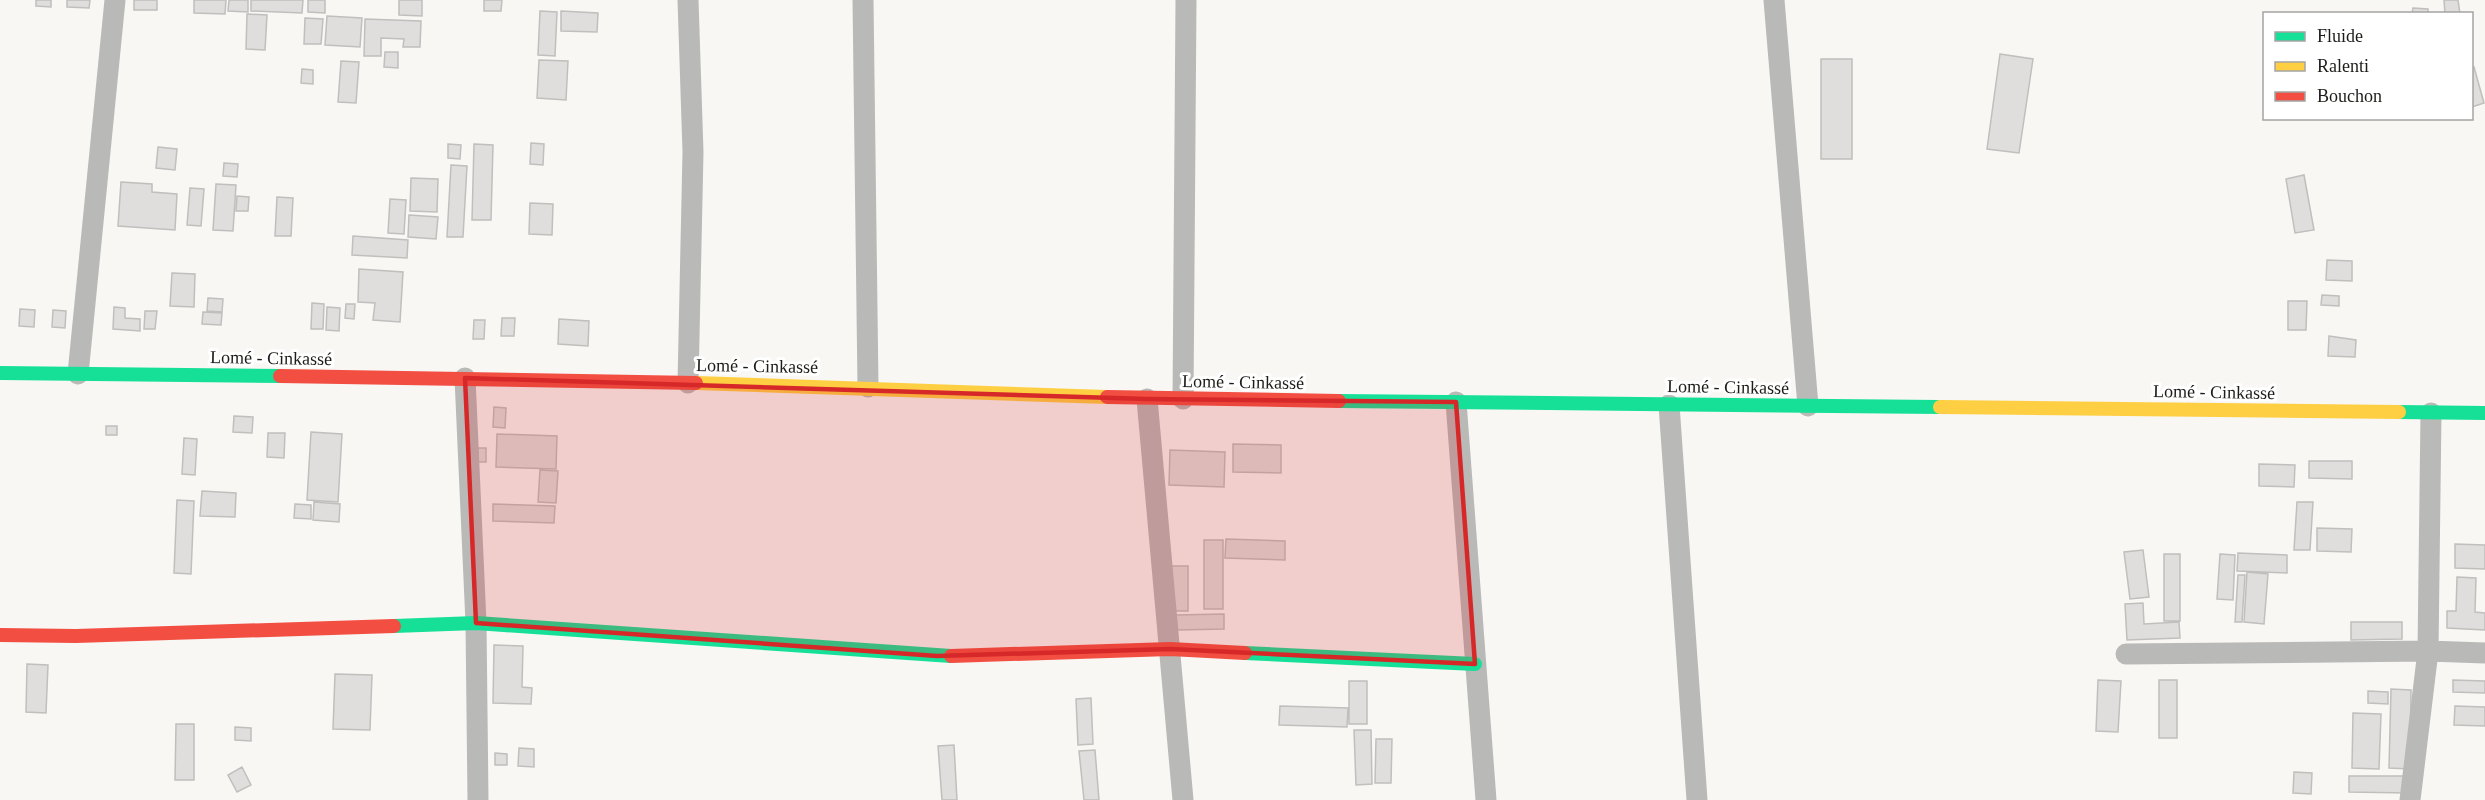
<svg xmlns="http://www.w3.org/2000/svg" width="2485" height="800" font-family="Georgia,serif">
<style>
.building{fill:#dfdedc;stroke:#c0bfbd;stroke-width:1.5}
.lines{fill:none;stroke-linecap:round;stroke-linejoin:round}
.street{stroke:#b9b9b8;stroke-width:21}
.fast{stroke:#16e098;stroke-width:14}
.slow{stroke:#ffcf43;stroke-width:14}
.jam{stroke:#f24e42;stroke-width:14}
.marked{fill:#d62828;fill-opacity:0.2;stroke:#d62828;stroke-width:4.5;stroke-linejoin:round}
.labels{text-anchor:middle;stroke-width:6;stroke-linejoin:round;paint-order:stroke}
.street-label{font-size:18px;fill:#1c1c1a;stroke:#fff}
</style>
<rect width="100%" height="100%" fill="#f8f7f4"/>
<path class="building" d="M36 0H51V7L36 6Z
M67 0H90L89 8 67 7Z
M134 0H157V10H134Z
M194 0H226L225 14 194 13Z
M229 0H248V12L228 11Z
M251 0H303L302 13 251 11Z
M308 0H325V13L308 12Z
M399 0H422V16L399 15Z
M484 0H502L501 11H484Z
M2444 0H2458L2460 14H2445Z
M2413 8 2428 9V14H2401L2412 13Z
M540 11 557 12 555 56 538 55Z
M561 11 598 13 597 32 561 31Z
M247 14 267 15 265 50 246 49Z
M327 16 362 18 360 47 325 45Z
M305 18 323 19 321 44H304Z
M365 19 421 21 420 47H403L404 39 381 38V56H364Z
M385 52H398V68L384 67Z
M2000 54 2033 59 2019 153 1987 149Z
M1821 59H1852V159H1821Z
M539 60 568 61 566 100 537 98Z
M341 61 359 62 356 103 338 102Z
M2474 67 2484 103 2472 107V68Z
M302 69 313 70V84L301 83Z
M531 143 544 144 543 165 530 164Z
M448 144 461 145 460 159 448 158Z
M474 144 493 145 491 220H472Z
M158 147 177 149 175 170 156 168Z
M224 163 238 164 237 177 223 176Z
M451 165 467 166 463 237H447Z
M2304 175 2314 230 2295 233 2286 179Z
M411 178 438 179 437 212 410 211Z
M121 182 152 184V192L177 194 175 230 118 226Z
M216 184 236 185 233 231 213 230Z
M190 188 204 189 201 226 187 225Z
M237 196 249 197 248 211H236Z
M277 197 293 198 291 236H275Z
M390 199 406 200 404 234 388 233Z
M530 203 553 204 552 235 529 234Z
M409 215 438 217 436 239 408 237Z
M353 236 408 240 407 258 352 255Z
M2327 260 2352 261V281L2326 280Z
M359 269 403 272 400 322 373 320 375 303 358 302Z
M172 273 195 274 194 307 170 306Z
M2322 295 2339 296V306L2321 305Z
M208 298 223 299 222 312 207 311Z
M2288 301H2307L2306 330H2288Z
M312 303 324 304 323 329H311Z
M346 304H355L354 319 345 318Z
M114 307 125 308V318L140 319V331L113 329Z
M327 307 340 308 339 331 326 330Z
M20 309 35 310 34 327 19 326Z
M53 310 66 311 65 328 52 327Z
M145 311H157L155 329H144Z
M203 312 222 313 221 325 202 324Z
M502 318H515L514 336H501Z
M559 319 589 321 588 346 558 344Z
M474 320H485L484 339H473Z
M2329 336 2356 340 2355 357 2328 356Z
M494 407 506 408 505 428 493 427Z
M234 416 253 417 252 433 233 432Z
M106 426H117V435H106Z
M311 432 342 434 338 502 307 500Z
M268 433H285L284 458 267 457Z
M497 434 557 436 556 469 496 467Z
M184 438 197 439 195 475 182 474Z
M1233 444 1281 445V473L1233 472Z
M478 448H486V462H477Z
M1170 450 1225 452 1224 487 1169 485Z
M2309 461H2352V479L2309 478Z
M2259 464 2295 465 2294 487 2259 486Z
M540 470 558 471 556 503 538 502Z
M202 491 236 493 235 517 200 516Z
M177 500 194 501 191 574 174 573Z
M314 502 340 504 339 522 313 520Z
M2297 502H2313L2310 550H2294Z
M295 504 311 505V519L294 518Z
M493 504 555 506 554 523 493 521Z
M2317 528 2352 529 2351 552 2317 551Z
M1226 539 1285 541V560L1225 558Z
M1204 540H1223V609H1204Z
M2455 544 2485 545V569L2455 568Z
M2143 550 2149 597 2130 599 2124 552Z
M2238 553 2287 555V573L2237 571Z
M2164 554H2180V621H2164Z
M2220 554 2235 555 2233 600 2217 599Z
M1166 566H1188V611H1167Z
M2247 572 2268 574 2264 624 2244 622Z
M2238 575H2245L2242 622H2235Z
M2457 577 2476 578 2475 612 2485 613V630L2447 628V611H2456Z
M2143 603 2144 624 2179 622 2180 638 2127 640 2125 604Z
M1224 614V629L1177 630 1176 615Z
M2351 622H2402V639L2351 640Z
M494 645 523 646 522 687 532 688 531 704 493 703Z
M27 664 48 665 46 713 26 712Z
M335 674 372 675 370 730 333 729Z
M2098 680 2121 681 2118 732 2096 731Z
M2159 680H2177V738H2159Z
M2453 680 2485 681V693L2453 692Z
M1349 681H1367V724H1349Z
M2391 689 2411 690 2410 769 2389 768Z
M2368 691 2388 692V704L2368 703Z
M1091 698 1093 744 1078 745 1076 699Z
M1280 706 1348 708 1347 727 1279 725Z
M2455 706 2485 707V726L2454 725Z
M2353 713 2381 714 2379 769 2352 768Z
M176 724H194V780H175Z
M235 727 251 728V741L235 740Z
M1354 730H1371L1372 784 1356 785Z
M1376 739H1392L1391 783H1375Z
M954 745 957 800H942L938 746Z
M519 748 534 749V767L518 766Z
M1095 750 1099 800H1084L1079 751Z
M495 753 507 754V765H495Z
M242 767 251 785 237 792 228 775Z
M2294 772 2312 773 2311 794 2293 793Z
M2349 776H2408V793L2349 792Z"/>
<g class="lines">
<path class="street" d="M863 0 868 387
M1774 0 1808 406
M78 374 115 0
M465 378 476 623 478 800
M688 383 693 152 688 0
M1147 399 1183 800
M1183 399 1186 0
M1456 402 1486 800
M1669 405 1697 800
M2126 654 2428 651 2485 653
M2410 800 2428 651 2431 413"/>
<path class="fast" d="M0 373 280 376
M1339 401 1940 407
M2399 412 2485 413
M394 626 476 623 951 656
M1245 653 1475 664"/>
<path class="slow" d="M696 383 1107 397
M1940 407 2399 412"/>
<path class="jam" d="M280 376 696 383
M1107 397 1339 401
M0 635 76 636 394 626
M951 656 1170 649 1245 653"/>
</g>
<path class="marked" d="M465 378 1147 399 1456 402 1475 664 1170 649 937 656 476 623Z"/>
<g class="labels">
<g class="street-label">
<text transform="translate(271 358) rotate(1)" y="6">Lomé - Cinkassé</text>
<text transform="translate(757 366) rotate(1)" y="6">Lomé - Cinkassé</text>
<text transform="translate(1243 382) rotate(1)" y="6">Lomé - Cinkassé</text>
<text transform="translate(1728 387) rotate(1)" y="6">Lomé - Cinkassé</text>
<text transform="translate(2214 392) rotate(1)" y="6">Lomé - Cinkassé</text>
</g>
</g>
<rect x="2263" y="12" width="210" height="108" fill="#ffffff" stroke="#a4a4a3" stroke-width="1.5"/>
<rect x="2275" y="32" width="30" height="9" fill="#16e098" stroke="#a4a4a3" stroke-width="1.5"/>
<text x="2317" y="42" font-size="18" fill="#1c1c1a">Fluide</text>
<rect x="2275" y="62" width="30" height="9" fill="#ffcf43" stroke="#a4a4a3" stroke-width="1.5"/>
<text x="2317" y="72" font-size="18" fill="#1c1c1a">Ralenti</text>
<rect x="2275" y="92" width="30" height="9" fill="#f24e42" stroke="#a4a4a3" stroke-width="1.5"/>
<text x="2317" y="102" font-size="18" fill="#1c1c1a">Bouchon</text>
</svg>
